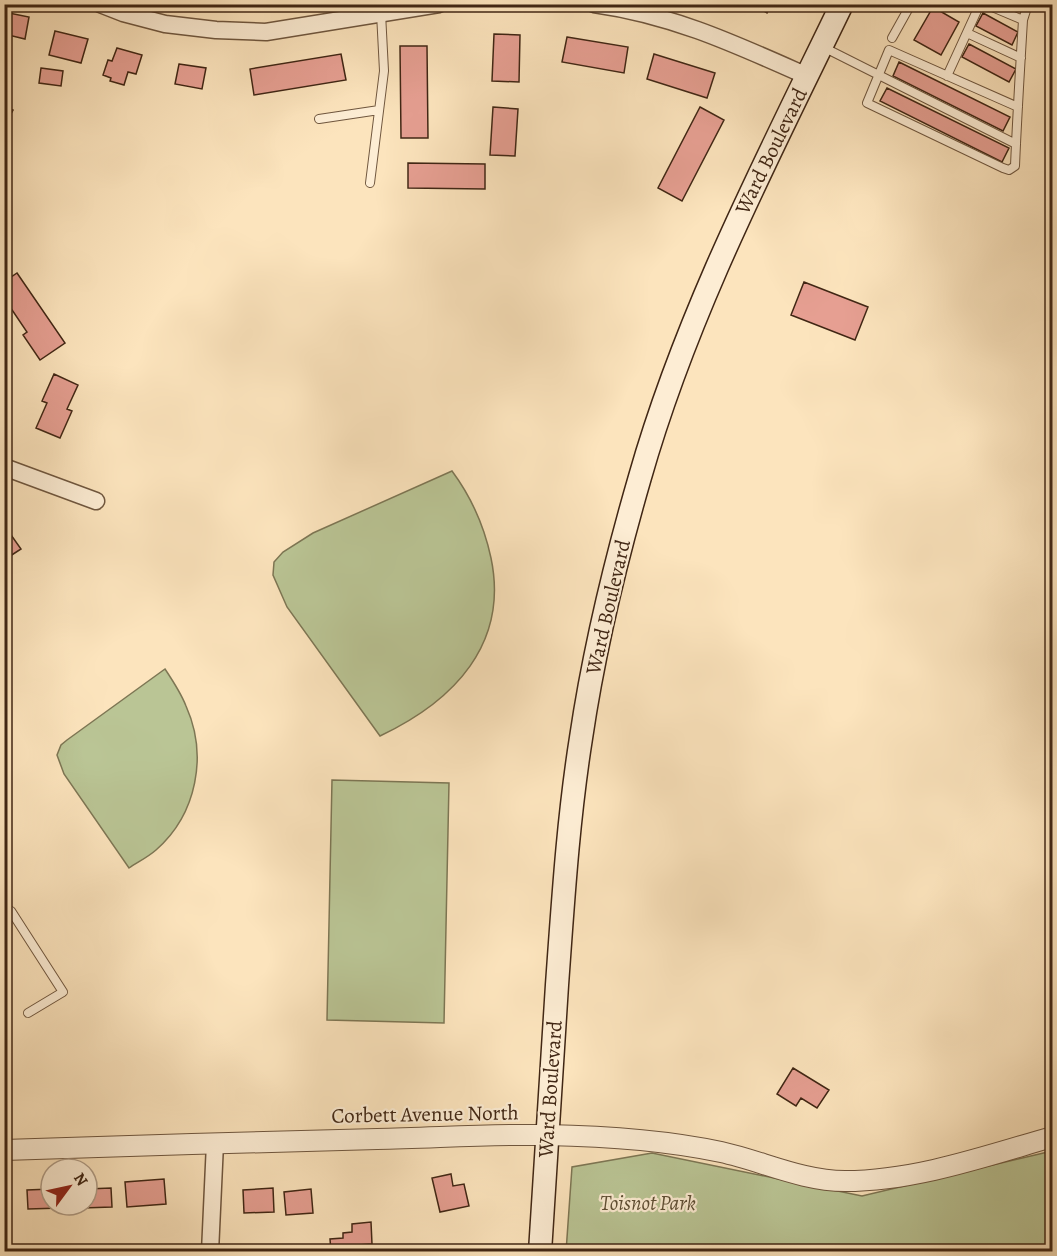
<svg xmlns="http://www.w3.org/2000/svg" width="1057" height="1256" font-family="Alegreya,serif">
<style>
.park{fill:#bac595;stroke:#7d7654;stroke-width:1.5}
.building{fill:#e69f92;stroke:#402614;stroke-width:1.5}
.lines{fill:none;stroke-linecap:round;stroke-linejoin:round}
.service-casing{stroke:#6f563e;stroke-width:10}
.minor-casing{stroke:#6f563e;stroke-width:19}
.tertiary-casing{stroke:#6f563e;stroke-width:22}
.secondary-casing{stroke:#402614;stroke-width:25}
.service{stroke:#fdedd4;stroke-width:8}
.minor{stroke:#fdedd4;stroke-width:16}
.tertiary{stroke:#fdedd4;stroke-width:20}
.secondary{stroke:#fdedd4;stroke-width:22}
.labels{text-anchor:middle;stroke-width:4.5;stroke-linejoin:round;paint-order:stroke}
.street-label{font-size:21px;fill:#402614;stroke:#fdedd4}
.park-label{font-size:21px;font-style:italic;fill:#5e4e34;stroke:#fdedd4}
</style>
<rect width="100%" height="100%" fill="#fce4bd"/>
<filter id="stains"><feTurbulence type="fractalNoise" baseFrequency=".00333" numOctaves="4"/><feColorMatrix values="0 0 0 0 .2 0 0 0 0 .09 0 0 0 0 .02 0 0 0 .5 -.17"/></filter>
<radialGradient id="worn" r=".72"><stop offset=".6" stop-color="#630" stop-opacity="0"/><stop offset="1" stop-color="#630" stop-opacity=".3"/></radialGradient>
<path class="park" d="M452 471C472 498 484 525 491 558 509 644 454 701 380 736L287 607 273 575 274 562 283 552 313 533Z
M165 669C173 681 181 693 186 706 208 755 197 814 156 850 148 857 138 862 129 868L64 774 57 755 61 745 67 740Z
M332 780 449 783 444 1023 327 1020Z
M1052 1151V1251L566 1252 572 1167 652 1153 862 1196Z"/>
<path class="building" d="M752 4H771L767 13Z
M933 7 959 22 941 55 914 40Z
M4 12 29 17 25 39 4 34Z
M983 13 1018 32 1012 45 976 26Z
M55 31 88 39 81 63 49 55Z
M494 34 520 35 519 82 492 81Z
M567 37 628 47 624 73 562 62Z
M969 44 1016 69 1009 82 962 57Z
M400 46H427L428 138H401Z
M117 48 142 55 136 74 128 72 124 85 110 81 111 78 103 75 108 60 112 61Z
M341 54 346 80 254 95 250 69Z
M654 54 715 73 707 98 647 79Z
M899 62 1010 117 1003 131 893 76Z
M179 64 206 68 202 89 175 84Z
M41 68 63 71 61 86 39 83Z
M887 88 1009 148 1002 162 880 101Z
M4 106 13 110 4 127Z
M493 107 518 109 515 156 490 155Z
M700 107 724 120 682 201 658 188Z
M408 163 485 164V189L408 188Z
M17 273 65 343 40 360 23 335 27 332 4 298V282Z
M804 282 868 307 855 340 791 315Z
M54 374 78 385 67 409 72 411 60 438 36 428 47 403 42 401Z
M4 525 21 549 4 560Z
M793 1068 829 1090 817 1108 801 1098 796 1106 777 1094Z
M451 1174 453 1186 464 1184 469 1206 440 1212 432 1178Z
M164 1179 166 1204 127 1207 125 1182Z
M111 1188 112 1207 82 1208V1205H87V1189Z
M273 1188 274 1212 244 1213 243 1190Z
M51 1189V1205H61V1208L28 1209 27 1190Z
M311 1189 313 1213 286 1215 284 1192Z
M371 1222 372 1244 345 1246V1252H331L330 1239 343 1238V1233L352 1232V1224Z"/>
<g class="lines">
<g class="service-casing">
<path id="service" d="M985 4 1023 20C1020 69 1017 118 1015 166L1009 170 1003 168 867 103 889 50 1018 107
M1023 20 1028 4
M967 33 1021 58
M892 38 911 4
M823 47 1016 144
M947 76 980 4
M319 119 379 110
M370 183 384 71 381 13
M4 915 11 911 63 992 28 1013"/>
</g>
<g class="minor-casing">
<path id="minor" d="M100 4 123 13 165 24 216 30 266 32 439 4
M594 4C673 15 735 44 807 76
M4 467 96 501
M210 1252 215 1143"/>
</g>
<g class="tertiary-casing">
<path id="tertiary" d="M4 1150C129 1146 252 1142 377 1139 433 1138 490 1134 547 1135 605 1136 664 1140 721 1152 762 1161 802 1181 845 1181 915 1181 986 1156 1052 1137"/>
</g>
<g class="secondary-casing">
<path id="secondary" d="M540 1252C545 1163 551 1074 557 985 563 902 568 820 581 738 594 650 615 563 640 477 687 312 767 159 842 4"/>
</g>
<use href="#service" class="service"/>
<use href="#minor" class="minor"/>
<use href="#tertiary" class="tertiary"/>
<use href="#secondary" class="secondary"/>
</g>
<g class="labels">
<g class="street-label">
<text transform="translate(771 151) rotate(-64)" y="7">Ward Boulevard</text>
<text transform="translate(608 607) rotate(-77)" y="7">Ward Boulevard</text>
<text transform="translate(550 1089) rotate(-86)" y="7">Ward Boulevard</text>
<text transform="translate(425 1114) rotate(-1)" y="7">Corbett Avenue North</text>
</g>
<g class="park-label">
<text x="648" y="1210">Toisnot Park</text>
</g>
</g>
<rect width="1057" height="1256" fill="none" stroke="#fce4bd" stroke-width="24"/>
<rect x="6" y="6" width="1045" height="1244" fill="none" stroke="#402614" stroke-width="3"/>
<rect x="12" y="12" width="1033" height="1232" fill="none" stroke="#402614" stroke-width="1.5"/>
<g transform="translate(69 1187) rotate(57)"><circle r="28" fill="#fdedd4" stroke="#b19d87" stroke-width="1.5"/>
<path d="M0-4.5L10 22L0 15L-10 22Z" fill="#8f2418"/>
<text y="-9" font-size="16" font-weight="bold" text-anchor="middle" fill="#402614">N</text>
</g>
<rect width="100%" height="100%" filter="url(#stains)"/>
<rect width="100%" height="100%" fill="url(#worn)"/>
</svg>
